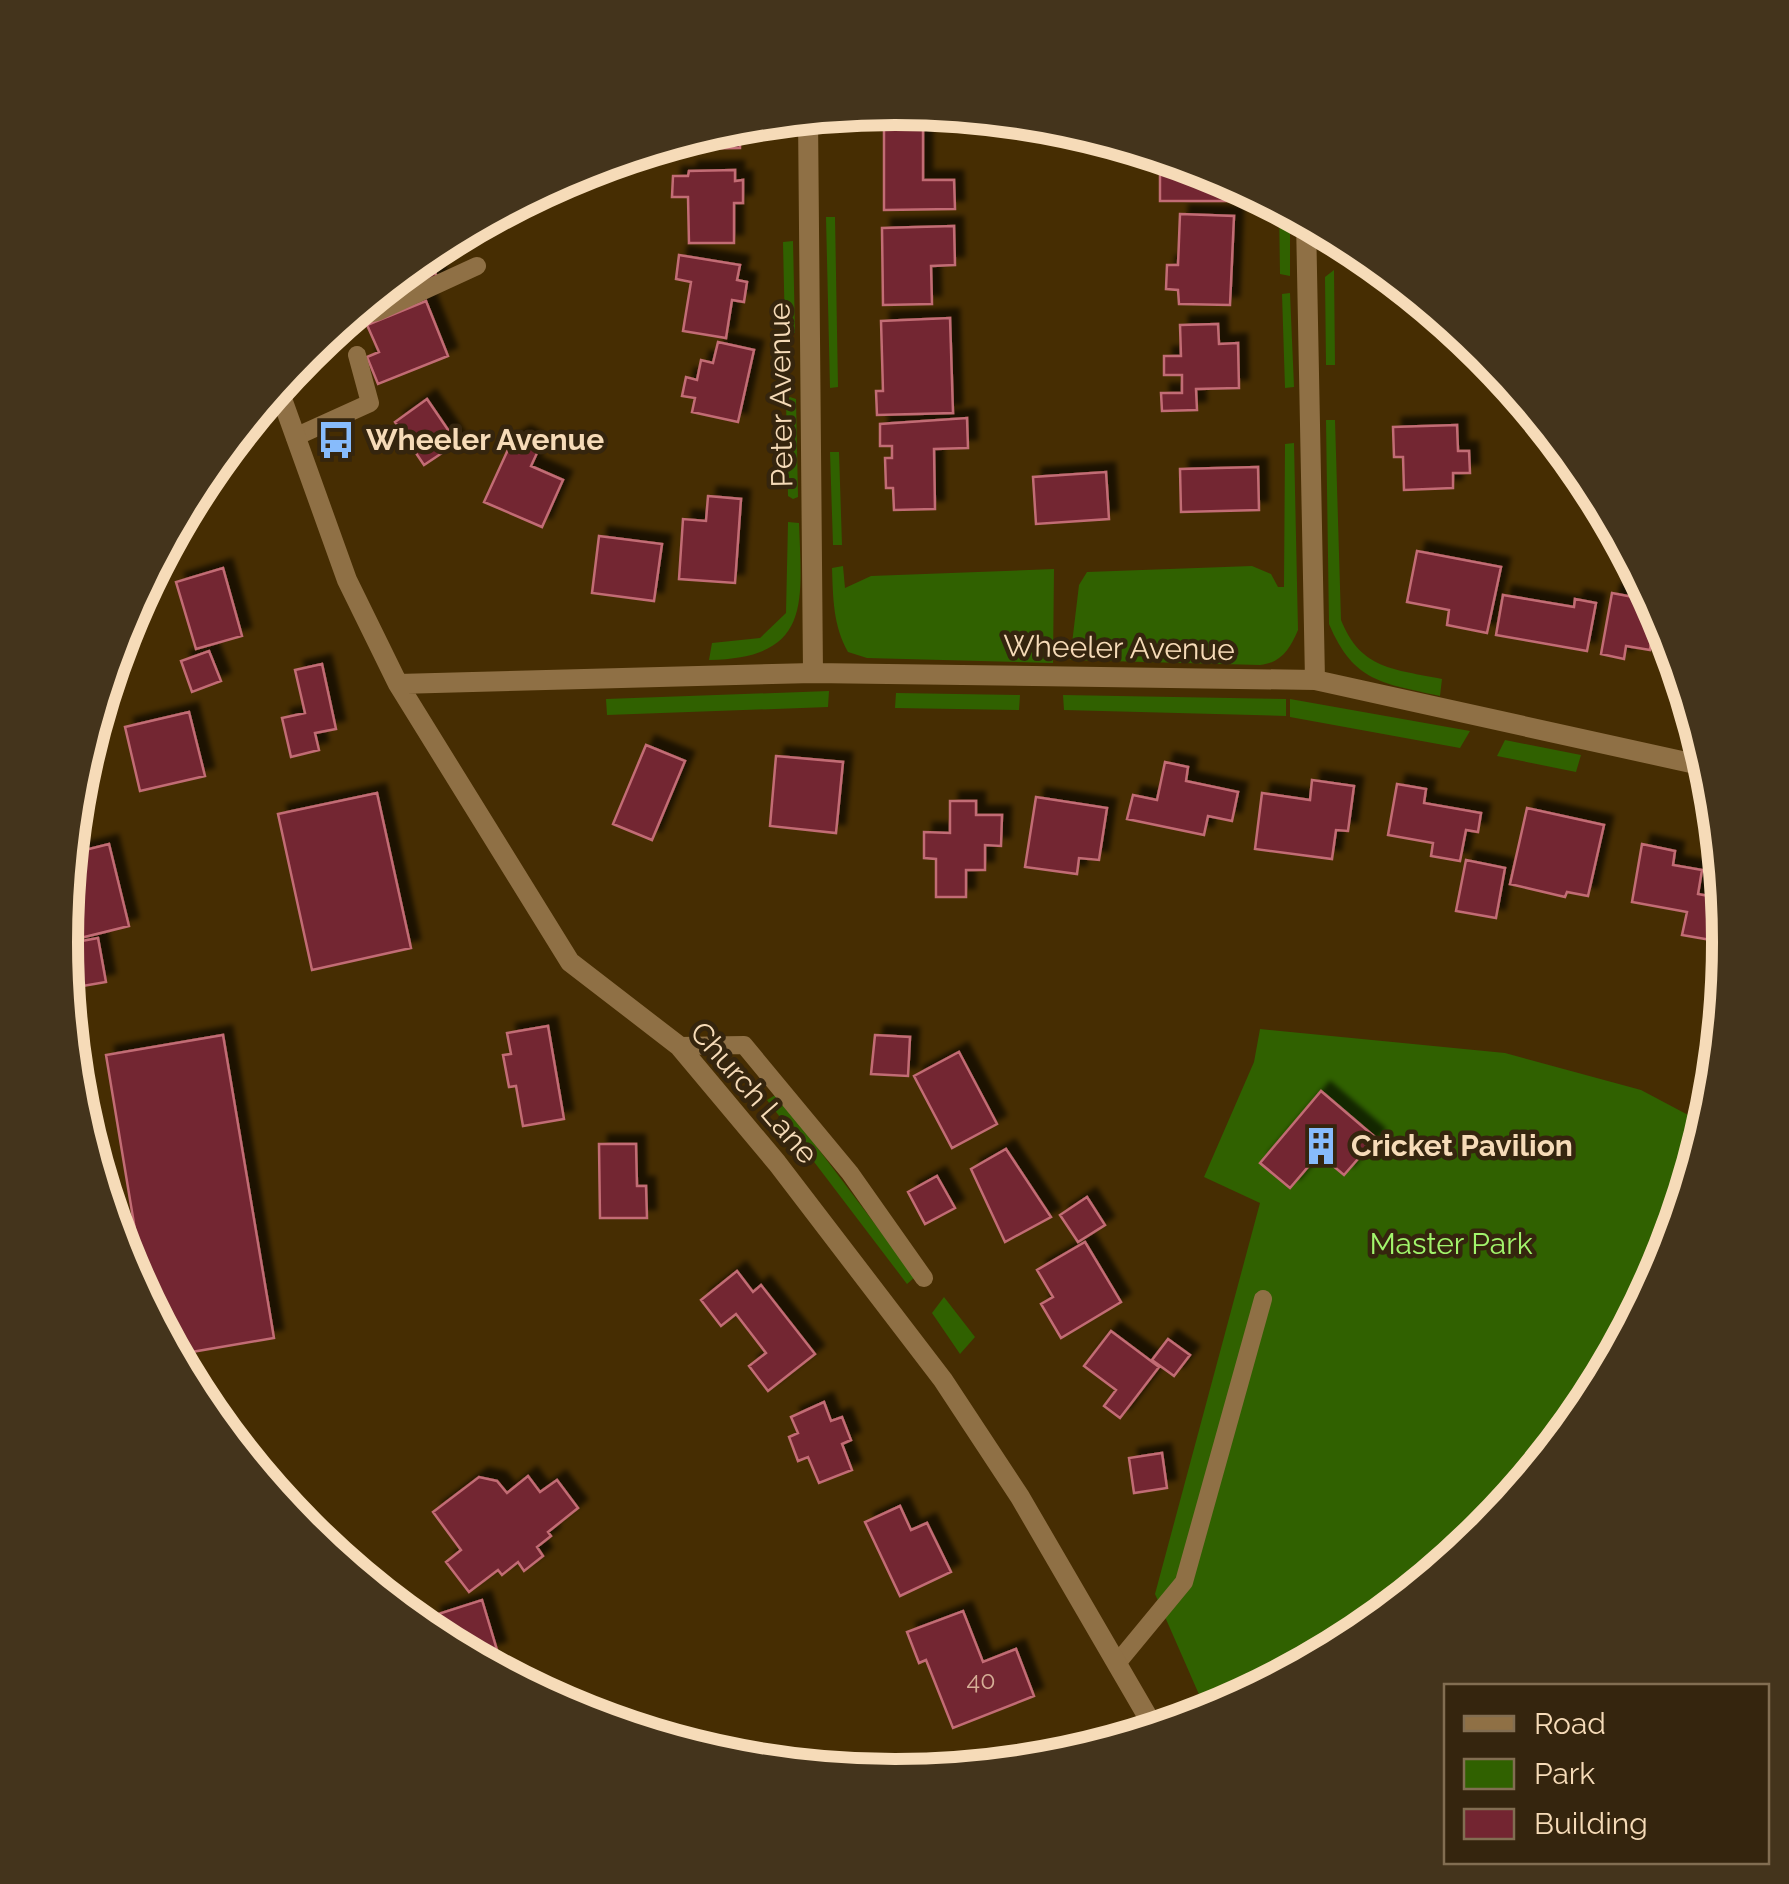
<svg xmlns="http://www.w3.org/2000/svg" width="1789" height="1884" font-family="Raleway,sans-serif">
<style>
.green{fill:#306100}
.building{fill:#732531;stroke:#c26c74;stroke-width:2.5;filter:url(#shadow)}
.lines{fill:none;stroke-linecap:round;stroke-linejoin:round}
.service{stroke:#8f7045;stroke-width:18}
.minor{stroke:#8f7045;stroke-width:20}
.labels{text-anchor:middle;stroke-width:9;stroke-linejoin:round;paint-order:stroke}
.number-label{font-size:25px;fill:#d5ae96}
.street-label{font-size:30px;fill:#f6dbb8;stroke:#35250e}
.poi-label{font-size:30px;font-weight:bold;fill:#f6dbb8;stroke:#35250e;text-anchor:start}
.park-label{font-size:30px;fill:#a2f56c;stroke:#35250e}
.rim{fill:none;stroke:#f6dbb8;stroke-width:12}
</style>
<defs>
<filter id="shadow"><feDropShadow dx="9" dy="-9" stdDeviation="2.5" flood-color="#0009"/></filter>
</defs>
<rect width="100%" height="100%" fill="#462d02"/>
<path class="green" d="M1279 206 1290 211V276L1280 274Z
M826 217H835L838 387 830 388Z
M793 241 795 333H785L783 242Z
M1334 270 1335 365H1326L1325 277Z
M1290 293 1294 387 1285 388 1282 294Z
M790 397 796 399 798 497 793 499 788 496 786 401Z
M1326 420H1335L1341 620C1361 670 1394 669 1442 679L1440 696C1383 683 1354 683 1329 624Z
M1294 443 1298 630C1290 649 1281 663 1260 665L1070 660 1079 585 1087 572 1252 566 1271 574 1278 587H1284L1285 444Z
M830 452H839L842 545H833Z
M788 522 799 523C802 605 811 658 709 660L712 643 760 638 786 613Z
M843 566 845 588 871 576 1054 569 1053 663 867 658 848 652C833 626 833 597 832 568Z
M829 691 828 707 607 715 606 699Z
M896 693 1020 695 1019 710 895 708Z
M1063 695 1286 699V716L1064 710Z
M1290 699 1470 731 1460 748 1290 717Z
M1505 740 1581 755 1576 772 1497 756Z
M1260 1029 1505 1053 1641 1090 1707 1125 1665 1262 1588 1406 1484 1532 1358 1636 1208 1715 1155 1594 1260 1203 1204 1177 1254 1062Z
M777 1094 915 1277 907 1284 767 1100Z
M944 1297 975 1337 960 1354 932 1313Z"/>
<path class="building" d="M895 108 928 111H881Z
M740 123V148L678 149V140Z
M884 129H923V180H954L955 209 884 210Z
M1160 155 1235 182V201H1160Z
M735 170V181L743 180V203H734V243H689L688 197H672L673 176H688L689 171Z
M1180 214 1234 216 1230 305 1179 304 1178 290 1166 289 1167 265H1178Z
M954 226 955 265 931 266 932 304 883 305 882 228Z
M427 252 438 280 373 306 370 298Z
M679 255 740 265 737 280 747 282 744 302 732 300 726 338 683 331 691 282 676 279Z
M426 301 448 356 378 384 367 357 379 352 367 325Z
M950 318 953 413 877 415 876 391H883L881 321Z
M1218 324 1219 344 1238 343 1239 388 1196 389 1197 410 1162 411 1161 393H1182V375H1164V356H1181L1180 325Z
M718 342 754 350 738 422 692 412 695 398 682 396 686 377 697 380 701 360 713 363Z
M427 399 457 443 424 465 395 422Z
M967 418 968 448 934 449 935 509 894 510 893 488H886L885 458H892V446H880V424Z
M1457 425 1458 451H1469L1470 473H1453V488L1404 490 1403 457H1394L1393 427Z
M522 435 534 442 537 453 531 466 563 480 542 527 484 502 512 441Z
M1258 467 1259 510 1181 512 1180 469Z
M1106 472 1109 519 1036 524 1033 477Z
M708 496 741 499 735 583 679 579 683 519 706 521Z
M599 536 662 544 654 601 592 593Z
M1417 551 1501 567 1487 633 1447 625 1449 610 1407 602Z
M223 568 242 636 196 649 176 582Z
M1612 593 1654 601 1670 644 1651 641 1650 650 1626 646 1624 659 1601 654Z
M1503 595 1574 607 1575 599 1596 603 1587 651 1496 635Z
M209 651 221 681 192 692 181 661Z
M322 664 336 729 315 733 319 750 291 757 282 718 305 713 295 670Z
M189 712 205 776 140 791 125 727Z
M646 745 685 761 652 840 613 824Z
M776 756 843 762 836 833 770 826Z
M1165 762 1188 767 1186 781 1238 792 1232 821 1208 816 1204 835 1127 819 1133 795 1157 800Z
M1312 780 1354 786 1348 831 1336 830 1332 859 1255 849 1262 793 1310 800Z
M1397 784 1426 789 1424 803 1481 813 1478 832 1466 830 1460 861 1431 856 1433 843 1388 835Z
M377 793 411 948 312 970 278 814Z
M1036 797 1107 808 1099 860 1079 858 1077 874 1025 867Z
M950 801H976V815H1002L1001 846 985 845V870H966V897H936V859L924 858V832L950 833Z
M1527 808 1604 825 1588 896 1567 892 1565 897 1510 884Z
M109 844 129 926 60 943 69 854Z
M1642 844 1675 851 1673 865 1702 870 1698 894 1719 898 1711 940 1682 935 1687 912 1632 902Z
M1466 860 1505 868 1496 918 1456 911Z
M98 938 106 982 65 989 60 945Z
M548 1026 564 1119 523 1126 516 1086 509 1087 503 1055 511 1054 507 1033Z
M223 1035 274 1338 174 1355 148 1308 106 1055Z
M875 1035 910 1037 908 1076 871 1074Z
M959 1052 997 1124 952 1148 914 1076Z
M1321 1091 1376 1138 1344 1175 1319 1154 1290 1188 1260 1163Z
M599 1144H636L637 1186H646L647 1218H600Z
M1006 1149 1051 1217 1005 1242 971 1169Z
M937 1176 955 1208 925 1224 908 1192Z
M1087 1197 1105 1225 1078 1242 1060 1215Z
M1085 1242 1121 1302 1061 1338 1041 1304 1053 1297 1037 1270Z
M737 1271 753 1292 761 1285 815 1354 768 1391 749 1366 766 1353 736 1314 721 1326 701 1300Z
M1111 1331 1159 1367 1120 1418 1104 1406 1116 1390 1084 1366Z
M1168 1339 1190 1355 1174 1376 1152 1360Z
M824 1402 831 1421 842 1417 851 1440 842 1444 852 1470 819 1483 808 1457 798 1461 789 1437 798 1433 791 1417Z
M1162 1453 1167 1488 1134 1493 1129 1458Z
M528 1476 540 1492 557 1480 578 1508 548 1532 551 1536 537 1547 543 1556 524 1571 518 1562 502 1575 498 1570 469 1592 446 1562 461 1550 433 1512 479 1477 497 1481 507 1493Z
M900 1506 911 1530 927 1523 951 1572 900 1596 865 1522Z
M482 1600 497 1650 472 1658 440 1641 432 1616Z
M963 1611 983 1662 1016 1649 1034 1696 953 1728 926 1660 919 1663 907 1632Z
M1080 1746 1082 1753 1033 1763Z"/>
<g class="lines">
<path class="service" d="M344 319 377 312 477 266
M295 437 370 403 357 355
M679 1046 744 1045 850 1173 924 1278
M1118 1662 1184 1582 1263 1299"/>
<path class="minor" d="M808 116 813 673
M1306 220 1315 680
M277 385 347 580 398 684 570 962 679 1046 777 1163 943 1380 1020 1497 1156 1731
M398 684 813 673 1315 680 1709 767"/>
</g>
<defs>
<g id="bus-bare" transform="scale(3)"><path d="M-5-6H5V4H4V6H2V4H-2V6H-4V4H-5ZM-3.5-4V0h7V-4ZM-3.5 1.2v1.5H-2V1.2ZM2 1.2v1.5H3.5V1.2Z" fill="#87bbfb" stroke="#35250e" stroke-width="2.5" paint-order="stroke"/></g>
<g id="building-bare" transform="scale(3)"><path d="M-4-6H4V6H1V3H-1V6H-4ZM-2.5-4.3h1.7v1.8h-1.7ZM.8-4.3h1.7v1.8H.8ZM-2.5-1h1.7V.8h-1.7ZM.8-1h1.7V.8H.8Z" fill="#87bbfb" stroke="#35250e" stroke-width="2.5" paint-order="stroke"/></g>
</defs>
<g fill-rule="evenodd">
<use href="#bus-bare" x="336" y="440"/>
<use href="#building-bare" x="1321" y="1146"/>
</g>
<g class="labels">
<g class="number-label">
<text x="981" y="1689">40</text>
</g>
<g class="street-label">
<text transform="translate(781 395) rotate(-91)" y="10">Peter Avenue</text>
<text transform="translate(1119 648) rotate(1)" y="10">Wheeler Avenue</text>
<text transform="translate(754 1093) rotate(49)" y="10">Church Lane</text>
</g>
<g class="poi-label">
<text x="366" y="450">Wheeler Avenue</text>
<text x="1351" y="1156">Cricket Pavilion</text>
</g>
<g class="park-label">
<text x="1451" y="1254">Master Park</text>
</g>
</g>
<path d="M0 0H1789V1884H0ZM78 942a817 817 0 1 1 1634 0a817 817 0 1 1-1634 0Z" fill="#44341c" fill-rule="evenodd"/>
<path class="rim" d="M78 942a817 817 0 1 1 1634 0a817 817 0 1 1-1634 0Z"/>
<rect x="1444" y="1684" width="325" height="180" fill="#35250e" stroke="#826e52" stroke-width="2.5"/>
<rect x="1464" y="1716" width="50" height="15" fill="#8f7045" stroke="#826e52" stroke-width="2.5"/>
<text x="1534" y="1734" font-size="30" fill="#f6dbb8">Road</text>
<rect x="1464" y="1759" width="50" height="30" fill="#306100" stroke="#826e52" stroke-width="2.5"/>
<text x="1534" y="1784" font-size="30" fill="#f6dbb8">Park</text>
<rect x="1464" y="1809" width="50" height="30" fill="#732531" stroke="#826e52" stroke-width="2.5"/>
<text x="1534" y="1834" font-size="30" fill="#f6dbb8">Building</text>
</svg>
